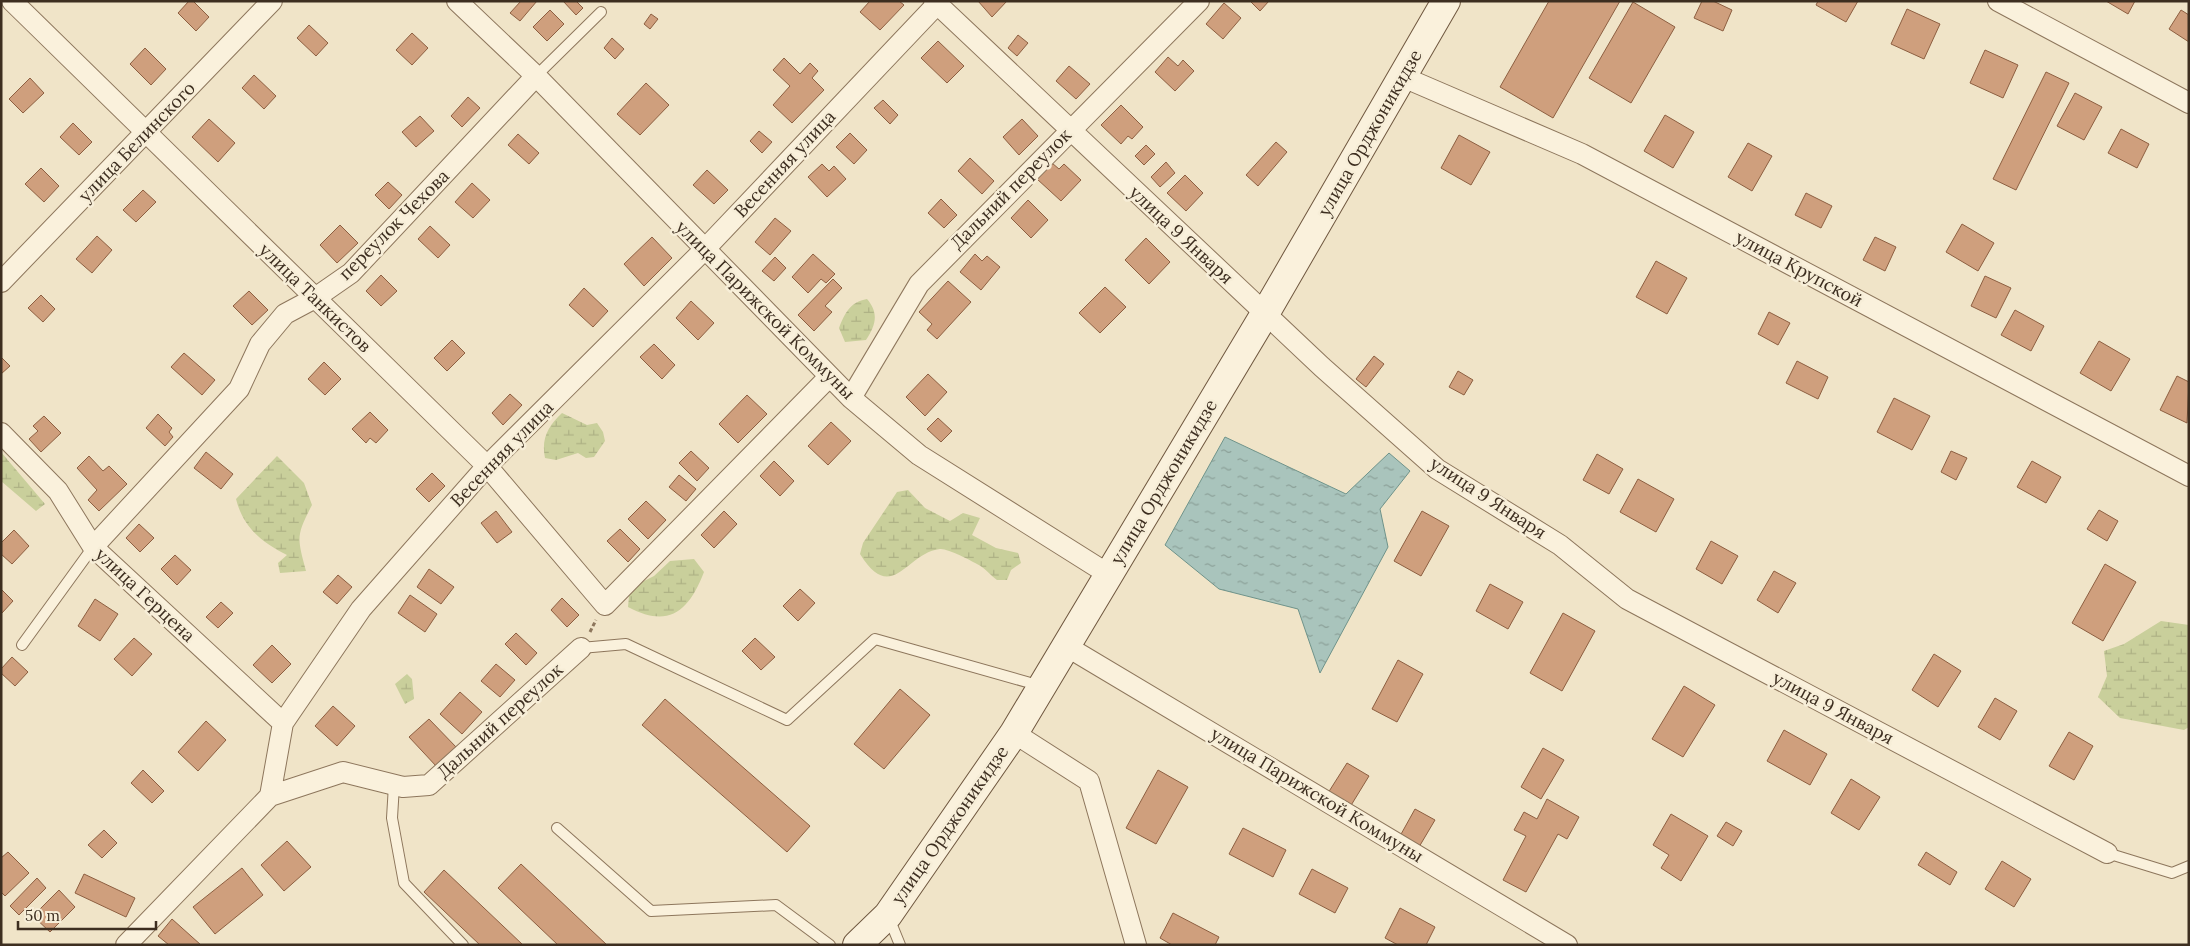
<svg xmlns="http://www.w3.org/2000/svg" width="2190" height="946" font-family="Lora,serif">
<style>
.wetland{fill:url(#wetland-marsh)}
.water{fill:url(#water-ripples);stroke:#6f938a}
.building{fill:#cf9f7d;stroke:#8d5f41}
.lines{fill:none;stroke-linecap:round;stroke-linejoin:round}
.service-casing{stroke:#8d765c;stroke-width:12}
.minor-casing{stroke:#8d765c;stroke-width:22}
.secondary-casing{stroke:#6f573f;stroke-width:30}
.path{stroke:#8d765c;stroke-width:3;stroke-dasharray:4 2.5;stroke-linecap:butt}
.service{stroke:#faf1dc;stroke-width:10}
.minor{stroke:#faf1dc;stroke-width:20}
.secondary{stroke:#faf1dc;stroke-width:28}
.labels{text-anchor:middle;stroke-width:5;stroke-linejoin:round;paint-order:stroke}
.street-label{font-size:18px;fill:#3d2e20;stroke:#f7eed8}
</style>
<defs>
<pattern id="wetland-marsh" width="20" height="14" patternUnits="userSpaceOnUse" patternTransform="scale(1.25)"><rect width="20" height="14" fill="#c9cf9b"/><path d="M1 5h8M5 5V1M11 12h8M15 12V8" fill="none" stroke="#aeb285"/></pattern>
<pattern id="water-ripples" width="26" height="14" patternUnits="userSpaceOnUse" patternTransform="scale(1.25)"><rect width="26" height="14" fill="#a9c4bc"/><path d="M2 4q2-2 4 0t4 0M15 11q2-2 4 0t4 0" fill="none" stroke="#8ba098"/></pattern>
</defs>
<rect width="100%" height="100%" fill="#f0e4c8"/>
<path class="wetland" d="M867 299C879 313 876 325 866 340L845 342 839 328C845 313 850 302 867 299Z
M562 413 587 425 597 423 603 432 605 441 594 457 586 458 578 453 556 460 545 458C541 439 548 426 562 413Z
M1 452 45 504 36 511 1 481Z
M277 456 304 483 312 505C296 536 297 537 306 571L280 573 278 563 287 555C261 542 243 527 236 499Z
M908 490 925 508 950 521 963 513 980 518 972 535 996 548 1018 553 1021 563 1011 570 1007 580H997C991 576 986 569 979 565 972 561 947 548 940 549 907 552 892 606 860 554L863 543 897 492Z
M694 559 704 572C689 611 669 629 628 607L629 596 636 585 654 576 670 561Z
M2161 621 2189 625V727L2184 730 2120 718 2098 697 2107 676 2104 651 2124 644Z
M407 674 412 679 414 699 405 704 395 684Z"/>
<path class="water" d="M1225 437 1346 494 1389 453 1410 471 1380 509 1388 547 1320 673 1298 609 1219 589 1165 545Z"/>
<path class="building" d="M189 1H193L209 17 196 31 178 13Z
M521 1H537L520 21 510 13Z
M563 1H576L583 8 576 15Z
M870 1H899L904 5 880 30 860 12Z
M978 1H1007L992 17Z
M1250 1H1269L1260 11Z
M1549 1H1620L1553 118 1500 87Z
M1702 1H1713L1732 10 1723 31 1694 18Z
M1818 1H1858L1846 22 1816 5Z
M2106 1H2135L2128 14Z
M1633 2 1675 27 1631 103 1589 78Z
M1224 3 1241 18 1223 39 1206 24Z
M1907 9 1940 24 1924 59 1891 44Z
M550 10 564 24 547 41 533 27Z
M2181 10 2189 15V42L2169 29Z
M651 14 658 19 650 29 644 24Z
M309 25 328 43 316 56 297 38Z
M412 33 428 48 412 65 396 50Z
M1018 35 1028 43 1017 56 1008 48Z
M612 38 624 49 615 59 604 48Z
M938 41 964 66 947 83 921 58Z
M145 48 166 69 151 85 130 64Z
M1985 50 2018 65 2003 98 1970 83Z
M1168 57 1178 66 1183 60 1194 71 1175 91 1155 72Z
M784 58 800 74 810 63 818 71 812 78 824 90 792 123 773 105 790 86 773 70Z
M1069 66 1090 84 1076 99 1056 81Z
M2046 72 2069 83 2016 190 1993 179Z
M254 75 276 96 264 109 242 88Z
M30 78 44 93 23 113 9 99Z
M646 83 669 105 640 135 617 114Z
M2075 93 2102 107 2084 140 2057 126Z
M468 97 480 108 462 127 451 116Z
M883 100 898 115 890 124 874 108Z
M1121 105 1143 127 1132 139 1128 136 1121 144 1101 125Z
M1665 115 1694 132 1673 168 1644 151Z
M420 116 434 131 416 147 402 132Z
M209 119 235 143 218 162 192 137Z
M1022 119 1038 136 1019 155 1003 137Z
M73 123 92 142 79 155 60 137Z
M2121 129 2149 144 2137 168 2108 153Z
M759 131 772 142 762 153 750 141Z
M850 133 867 150 854 164 836 147Z
M518 134 539 153 529 164 508 145Z
M1459 135 1490 152 1471 185 1441 168Z
M1276 142 1287 152 1258 186 1246 175Z
M1748 143 1772 156 1752 191 1728 177Z
M1146 145 1155 154 1144 165 1135 156Z
M970 158 994 181 982 194 958 171Z
M1166 162 1175 173 1160 187 1151 177Z
M1052 163 1059 169 1064 164 1081 180 1061 201 1037 179Z
M822 164 829 171 834 166 846 179 827 197 808 177Z
M41 168 59 186 44 202 25 184Z
M707 170 728 190 714 204 693 185Z
M1185 175 1203 193 1186 211 1167 193Z
M388 182 402 195 389 209 375 195Z
M472 183 490 200 473 218 455 202Z
M143 190 156 202 136 222 123 210Z
M1806 193 1832 206 1821 228 1795 215Z
M941 199 957 215 944 228 928 213Z
M1028 200 1048 220 1031 238 1011 218Z
M775 218 791 231 770 255 755 242Z
M1962 224 1994 243 1978 271 1946 252Z
M340 225 358 243 337 263 320 245Z
M430 226 450 245 438 258 418 239Z
M97 236 112 250 92 273 76 259Z
M652 237 672 258 644 286 624 264Z
M1875 237 1896 247 1885 271 1863 260Z
M1146 238 1170 262 1149 284 1125 260Z
M813 254 835 274 826 283 821 279 808 293 792 277Z
M975 254 982 261 987 256 1000 267 981 290 960 272Z
M775 257 786 268 774 281 762 271Z
M1656 261 1687 278 1667 314 1636 297Z
M381 275 397 291 381 306 366 291Z
M1985 276 2011 288 1996 318 1971 306Z
M833 279 842 288 825 306 832 312 814 331 798 315Z
M948 281 971 302 937 339 927 330 932 324 919 312Z
M1105 287 1126 307 1100 333 1079 313Z
M584 288 608 311 593 327 569 305Z
M249 291 268 310 252 325 233 306Z
M41 295 55 309 43 322 28 308Z
M691 301 714 323 698 340 676 318Z
M2015 310 2044 326 2031 351 2001 335Z
M1769 312 1790 323 1778 345 1758 334Z
M452 340 465 353 447 371 434 358Z
M2099 341 2130 359 2111 391 2080 373Z
M654 344 675 365 662 379 640 357Z
M184 353 215 380 202 395 171 367Z
M1374 356 1384 364 1366 387 1356 379Z
M1 357 10 366 1 374Z
M1797 361 1828 377 1818 399 1786 383Z
M324 362 341 379 325 395 308 379Z
M1458 371 1473 380 1464 395 1449 387Z
M928 374 947 392 925 416 906 397Z
M2177 376 2189 382 2187 423 2160 410Z
M510 394 522 405 503 425 492 413Z
M747 395 767 414 738 443 719 424Z
M1894 398 1930 416 1912 450 1877 432Z
M370 412 388 430 376 443 370 438 366 443 352 429Z
M158 414 172 428 169 432 173 437 165 446 146 428Z
M44 416 61 433 41 452 29 439 38 431 33 426Z
M938 418 952 431 941 442 927 429Z
M831 422 851 441 828 465 808 446Z
M691 451 709 468 697 481 679 463Z
M1951 451 1967 458 1956 480 1941 472Z
M206 452 233 474 221 489 194 468Z
M1597 454 1623 469 1609 494 1583 480Z
M89 456 103 471 109 466 127 484 99 511 88 500 97 490 77 468Z
M774 461 794 481 780 496 760 476Z
M2032 461 2061 477 2046 503 2017 487Z
M432 473 445 486 429 502 416 489Z
M679 475 696 489 686 501 669 487Z
M1638 479 1674 499 1656 532 1620 512Z
M646 501 666 520 648 539 628 519Z
M2099 510 2118 521 2107 541 2087 529Z
M496 511 512 532 497 543 481 523Z
M724 511 737 524 714 548 701 535Z
M1422 511 1449 526 1421 576 1394 561Z
M139 524 154 538 140 552 126 538Z
M620 529 640 549 628 562 607 541Z
M14 530 29 546 12 564 1 554V543Z
M1711 541 1738 556 1722 584 1696 569Z
M175 555 191 570 177 585 161 569Z
M2105 564 2136 582 2103 641 2072 623Z
M429 569 454 587 441 604 417 587Z
M1774 571 1796 583 1778 613 1757 600Z
M338 575 352 587 337 604 323 592Z
M1490 584 1523 602 1508 629 1476 611Z
M1 589 13 601 2 613 1 612Z
M800 589 815 603 798 621 783 606Z
M410 595 437 614 425 632 398 613Z
M562 598 579 615 567 627 551 610Z
M95 599 118 614 100 641 78 626Z
M221 602 233 613 218 628 206 617Z
M1563 613 1595 631 1562 691 1530 673Z
M516 633 537 653 526 665 505 644Z
M134 638 152 654 132 676 114 659Z
M755 638 775 657 761 670 742 651Z
M272 645 291 664 272 683 253 665Z
M1934 654 1961 671 1938 707 1912 690Z
M12 657 28 672 15 686 1 673V669Z
M1398 660 1423 674 1397 722 1372 709Z
M496 664 515 680 500 697 481 681Z
M1684 686 1715 705 1683 757 1652 739Z
M900 689 930 715 884 769 854 744Z
M460 692 482 712 462 734 440 714Z
M1995 698 2017 711 2000 740 1978 727Z
M665 699 810 826 787 852 642 725Z
M333 706 355 726 337 746 315 726Z
M429 719 457 748 437 767 409 737Z
M206 721 226 740 198 771 178 752Z
M1784 730 1827 754 1810 785 1767 761Z
M2069 732 2093 746 2074 780 2049 766Z
M1543 748 1564 760 1541 799 1521 787Z
M1347 763 1369 776 1350 807 1328 793Z
M143 770 164 791 152 803 131 783Z
M1158 770 1188 787 1156 844 1126 828Z
M1851 779 1880 797 1859 830 1831 813Z
M1547 799 1579 817 1567 839 1558 834 1526 892 1503 880 1526 836 1514 830 1524 812 1537 819Z
M1415 809 1435 820 1419 847 1400 836Z
M1671 814 1708 836 1681 881 1661 868 1669 855 1653 845Z
M1726 822 1742 831 1733 846 1717 836Z
M1243 828 1286 850 1273 877 1229 854Z
M104 830 117 843 102 858 88 845Z
M287 841 311 867 284 891 261 865Z
M8 852 29 873 5 896 1 892V858Z
M1926 852 1957 872 1950 885 1918 865Z
M2002 861 2031 879 2014 907 1985 889Z
M521 864 607 945H558L498 888Z
M242 868 263 895 215 934 193 907Z
M1312 869 1348 888 1335 913 1299 894Z
M444 870 523 945H480L424 892Z
M84 874 135 898 126 917 75 893Z
M37 878 46 888 19 915 10 906Z
M59 890 75 907 50 932 33 916Z
M1400 908 1435 927 1426 945H1398L1385 938Z
M1173 913 1219 937 1215 945H1172L1160 938Z
M172 919 201 945H169L158 936Z"/>
<g class="lines">
<g class="service-casing">
<path id="service" d="M536 76 601 12
M22 645 93 547
M581 648 626 644 787 720 875 639 1041 686
M394 785 392 818 404 883 463 945
M557 828 651 911 776 905 830 945
M2107 853 2172 873 2189 866
M889 918 900 945"/>
</g>
<g class="minor-casing">
<path id="minor" d="M12 1 487 466 605 605 829 377
M457 1 536 76 851 398 919 455 1108 574
M934 1 1322 367 1437 469 1560 545 1627 599 2107 853
M1998 1 2189 103
M1403 77 1582 154 2189 476
M1 282 272 1
M851 398 919 284 1199 1
M1 433 58 491 93 547 283 723
M93 547 239 389 260 344 285 314 315 298 351 273 536 76
M1066 646 1567 945
M1014 733 1089 781 1136 945
M270 796 343 772 403 787 429 785 581 648
M126 945 270 796 283 723 361 609 487 466 704 250 940 1"/>
</g>
<g class="secondary-casing">
<path id="secondary" d="M857 945 888 915 1014 733 1266 312 1446 1"/>
</g>
<path class="path" d="M590 632 596 620"/>
<use href="#service" class="service"/>
<use href="#minor" class="minor"/>
<use href="#secondary" class="secondary"/>
</g>
<g class="labels">
<g class="street-label">
<text transform="translate(1370 133) rotate(-60)" y="6">улица Орджоникидзе</text>
<text transform="translate(137 142) rotate(-46)" y="6">улица Белинского</text>
<text transform="translate(785 164) rotate(-47)" y="6">Весенняя улица</text>
<text transform="translate(1011 189) rotate(-45)" y="6">Дальний переулок</text>
<text transform="translate(394 225) rotate(-45)" y="6">переулок Чехова</text>
<text transform="translate(1181 235) rotate(43)" y="6">улица 9 Января</text>
<text transform="translate(1799 269) rotate(28)" y="6">улица Крупской</text>
<text transform="translate(315 298) rotate(44)" y="6">улица Танкистов</text>
<text transform="translate(765 310) rotate(45)" y="6">улица Парижской Коммуны</text>
<text transform="translate(502 454) rotate(-46)" y="6">Весенняя улица</text>
<text transform="translate(1164 482) rotate(-59)" y="6">улица Орджоникидзе</text>
<text transform="translate(1488 498) rotate(33)" y="6">улица 9 Января</text>
<text transform="translate(145 595) rotate(43)" y="6">улица Герцена</text>
<text transform="translate(1833 708) rotate(28)" y="6">улица 9 Января</text>
<text transform="translate(500 721) rotate(-42)" y="6">Дальний переулок</text>
<text transform="translate(1317 795) rotate(31)" y="6">улица Парижской Коммуны</text>
<text transform="translate(950 825) rotate(-55)" y="6">улица Орджоникидзе</text>
</g>
</g>
<rect width="2190" height="946" fill="none" stroke="#3d2e20" stroke-width="5"/>
<path d="M18 921v8h138v-8" fill="none" stroke="#3d2e20" stroke-width="2.5"/>
<text x="25" y="921" font-size="15" fill="#3d2e20" stroke="#f7eed8" stroke-width="4" paint-order="stroke">50 m</text>
</svg>
